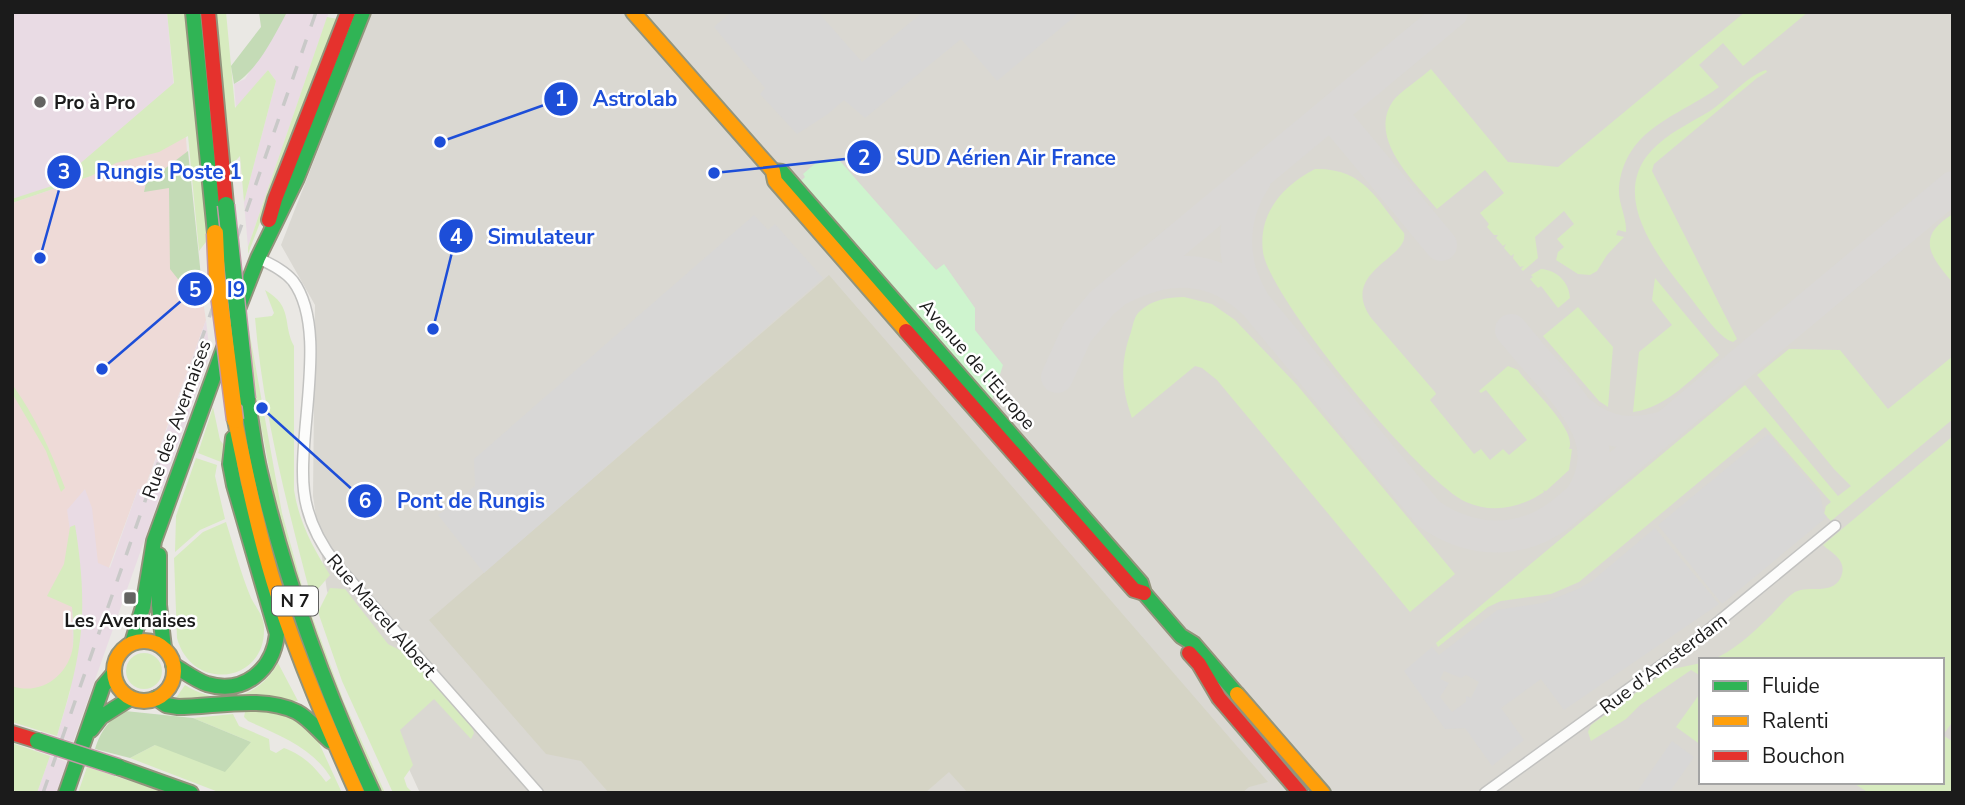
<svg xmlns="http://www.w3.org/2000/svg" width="1965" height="805" font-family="'Nunito Sans',sans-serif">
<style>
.commercial{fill:#eedad7}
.industrial{fill:#e9dbe4}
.airport{fill:#dad8d2;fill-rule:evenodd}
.construction{fill:#d5d4c5}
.grass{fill:#d7ebbf}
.forest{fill:#c4dbb6}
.park{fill:#cef4ce}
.parking{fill:#d8d7d6;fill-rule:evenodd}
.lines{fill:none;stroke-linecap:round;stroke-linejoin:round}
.taxiway{stroke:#dad8d6;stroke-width:32}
.street-casing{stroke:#c2c2c0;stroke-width:13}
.fast-casing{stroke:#93947c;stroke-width:18}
.slow-casing{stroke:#93947c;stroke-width:18}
.jam-casing{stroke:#93947c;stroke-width:18}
.street{stroke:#fcfcfb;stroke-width:10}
.fast{stroke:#30b455;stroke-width:14}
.slow{stroke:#ff9f0a;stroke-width:14}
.jam{stroke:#e5322d;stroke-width:14}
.rail{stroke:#c9c9c8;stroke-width:3.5;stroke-dasharray:14 14;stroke-linecap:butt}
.fast-bridge-casing{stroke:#c199a5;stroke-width:19;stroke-linecap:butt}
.slow-bridge-casing{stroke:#c199a5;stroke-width:19;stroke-linecap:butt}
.fast-bridge{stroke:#30b455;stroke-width:16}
.slow-bridge{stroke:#ff9f0a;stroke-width:16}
.poi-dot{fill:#636361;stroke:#fff;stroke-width:2.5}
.labels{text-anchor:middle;stroke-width:5;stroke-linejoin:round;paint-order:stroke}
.shield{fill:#fff;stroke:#5f5f5f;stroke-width:2}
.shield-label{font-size:18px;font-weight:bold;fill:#1b1b1b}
.poi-label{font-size:19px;font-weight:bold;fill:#1b1b1b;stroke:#fff;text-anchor:start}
.street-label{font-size:19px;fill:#1b1b1b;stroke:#fff}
.leader{fill:none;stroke:#1d4ed8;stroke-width:2.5}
.callout-dot{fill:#1d4ed8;stroke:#fff;stroke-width:2.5}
.mark-label{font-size:21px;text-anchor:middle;font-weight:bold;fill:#fff}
.callout-label{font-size:21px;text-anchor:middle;font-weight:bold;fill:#1d4ed8;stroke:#fff;stroke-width:5;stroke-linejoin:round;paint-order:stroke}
</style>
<rect width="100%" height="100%" fill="#eae8e4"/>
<path class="commercial" d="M184 114 195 251 206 320 144 490 138 489 59 703H12V203L91 176Z"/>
<path class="industrial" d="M12 12H167L177 123 145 147 91 176 12 203Z
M286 12H329L248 247 244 202 276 81 268 70 236 109 234 84 245 79Z
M206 320 210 355 73 742 57 736 70 692 73 653 70 531 67 510 85 489 92 508 98 563 110 568 138 489 145 490Z
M50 756 73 764 63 793H37Z"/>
<path class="airport" d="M372 12H1953V793H420L327 591 313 496 315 305 281 245ZM1701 660H1942V782H1701Z"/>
<path class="construction" d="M829 275 1268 782 1249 787 1242 793H968L949 772 925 793H609L581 761 546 754 429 620Z"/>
<path class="grass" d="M167 12H187L209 238 199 251 188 136 159 152 116 163 91 176 12 203V199L55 185 174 83Z
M215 12H226L235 108 268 70 276 81 244 202 240 156 230 167Z
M1745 12H1808L1743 66 1723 43 1699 65 1719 87C1678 117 1625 128 1619 188 1618 204 1627 217 1626 232L1618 230 1616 235 1624 237 1607 255 1597 271 1590 275 1578 274 1556 260 1558 252 1564 247 1557 239 1574 224 1564 211 1535 237 1538 258 1523 271 1521 269 1524 266 1520 267 1513 258 1514 254 1511 256 1504 248 1506 244 1503 246 1496 238 1498 235H1494L1487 227 1489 224 1480 213 1504 193 1485 170 1437 209C1415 182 1367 139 1393 101 1401 91 1421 78 1431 69L1508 162 1558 167Z
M327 17 338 19 248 254V247Z
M1766 70 1767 72 1757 78 1654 164 1652 171 1737 339 1733 342C1719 339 1696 304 1686 292 1657 256 1609 195 1652 150 1668 133 1690 123 1710 111 1727 100 1748 75 1766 70Z
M1315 169C1364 168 1376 199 1404 233 1410 258 1337 272 1372 319L1435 392 1436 394 1430 400 1474 454 1481 449 1490 460 1503 449 1509 455 1527 440 1486 390 1481 393 1479 391 1508 366 1518 370C1529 387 1578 430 1569 449H1572L1569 470 1546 491 1543 490 1544 492C1520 508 1493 514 1466 502 1423 483 1269 298 1263 252 1258 214 1282 186 1315 169Z
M1953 214V283C1930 256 1915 237 1953 214Z
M1541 269C1557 270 1569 282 1570 298L1558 308 1541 286 1538 288 1530 279 1533 277 1531 275Z
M1655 278 1719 355C1694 376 1667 408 1633 412L1639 352 1672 325 1652 300Z
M265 290C294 307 282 324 294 346V490C299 522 313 548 330 575L311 597C287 505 263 413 255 318L272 316 274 313Z
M1184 297 1212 304 1235 320 1297 385 1455 574 1410 612 1217 380 1202 368 1195 366 1132 418C1121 388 1120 362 1131 332 1133 325 1134 317 1139 312 1151 300 1168 297 1184 297Z
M1578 307 1613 347 1608 407 1599 401 1543 336Z
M249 330 282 513 305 597 344 702 385 793H379L317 645 278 516 244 335Z
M1789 349 1840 350 1888 409 1953 356V419L1831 521 1824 514 1826 506 1831 502 1765 427 1579 582 1551 594 1501 601 1488 607 1438 647 1436 643 1745 385 1838 496 1851 486 1834 469 1757 375Z
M12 384C35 416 51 451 65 488L61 492 46 451 12 393Z
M213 407 220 440 223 444 221 462 198 453Z
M1953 436V721L1943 735 1953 742V793H1869L1852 782H1942V660H1712C1733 651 1752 634 1768 618 1777 610 1785 598 1795 592 1809 585 1831 595 1840 579 1849 561 1833 554 1823 545Z
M196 458 217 465 215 476 225 519 200 530 175 552 176 516Z
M226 522C234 547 241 574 251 598 256 608 264 616 264 628 266 683 192 693 177 638L174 558 203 532Z
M75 525C81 562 85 602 80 640 76 673 66 705 57 736L12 722V686C40 696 69 676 73 646 74 634 73 620 72 607L47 596 64 564 70 527Z
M330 588 345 589 388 644 407 654 472 727 474 733 471 739 434 699 400 730 413 765 404 778 407 787 413 793H393L342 681 318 612Z
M126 671a18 18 0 1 1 36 0a18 18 0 1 1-36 0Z
M278 663 298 701 196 703 176 698 185 685C220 707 257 700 278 663Z
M1701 663V676L1691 670 1640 705 1626 719 1591 741 1588 732 1591 725 1668 670Z
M1701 692V745L1676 727Z
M277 709 313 730 342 793H221L130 758 155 745 251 742 193 718 233 714 239 726 269 739 270 750 276 753 284 748C303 755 314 766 326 782L331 778C313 748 279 735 248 721L244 717 245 712Z
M12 743 50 756 37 793H18L12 789Z
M87 767 167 793H78Z"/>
<path class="forest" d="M259 12H287C275 35 256 73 234 84L231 66 261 27Z
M188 151 202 286 185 288 170 269 169 188 144 192 146 183Z
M125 711 193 718 251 742 225 772 155 745 130 758 95 749C101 731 108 720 125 711Z"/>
<path class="park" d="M818 161H840L936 270 944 264 975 308V330L1003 365 991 403 801 181 805 177 803 174Z"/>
<path class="parking" d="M731 12H818L862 62 923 12H1080L997 81 961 39 865 118 844 100 828 114 797 134 760 94 765 88 714 27Z
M754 215 768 230 775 224 823 278 484 573 438 515 475 486 474 459Z
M1768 434 1820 494 1824 513 1827 517 1722 604 1658 525Z
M1655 528 1719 604 1564 710 1541 679 1501 708 1524 740 1492 766 1465 728 1445 729 1404 671 1432 647 1439 655 1497 610 1543 603 1578 589 1592 581ZM1444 671 1461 678 1466 675 1479 682 1471 698 1466 696V702L1452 712 1440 697 1449 683 1440 679Z
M1672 741 1694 757 1669 793H1636Z"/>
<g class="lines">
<path class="taxiway" d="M1331 113 1441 245
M1118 290C1168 264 1214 263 1256 305L1429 514C1471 543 1520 545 1561 514L1953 187
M1254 302C1230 263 1230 218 1255 180
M1511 330C1525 347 1539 364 1554 380 1584 416 1611 451 1580 498
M1057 377 1077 333 1102 303 1452 12
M1580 412C1607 435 1634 436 1667 426"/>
<g class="street-casing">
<path id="street" d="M258 258C270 264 284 270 293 281 329 329 297 433 304 491 307 519 319 542 336 564L538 793
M1485 793 1695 641 1835 526"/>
</g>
<g class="fast-casing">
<path id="fast" d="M193 12 215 233
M773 171 782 172 1141 583 1144 593 1181 636 1194 644 1237 694
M238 309 258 258 297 178 363 12
M247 399C252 423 254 448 260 472 286 583 325 690 373 793
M159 555V605L164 648
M132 643 143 607 154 541 225 345
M173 665C184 671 195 680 207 684 244 695 273 670 277 634L234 485 230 464 233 438
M156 698 166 705 178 707C215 707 263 695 297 712 310 719 319 732 330 741
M91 730 101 717 131 698
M118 767 191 793
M66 793 103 686 114 673"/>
</g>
<g class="slow-casing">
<path id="slow" d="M633 12 773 171 775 181 906 331
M235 420C247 478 259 536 277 593 299 661 328 728 357 793
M114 671a30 30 0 1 1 60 0a30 30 0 1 1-60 0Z
M1237 694 1323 793"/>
</g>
<g class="jam-casing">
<path id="jam" d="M208 12 226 205
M269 220 275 199 348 12
M906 331 1134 590 1144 593
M1189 653 1199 664 1219 698 1300 793
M12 733 38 741"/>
</g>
<use href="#street" class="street"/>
<use href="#fast" class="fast"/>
<use href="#slow" class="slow"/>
<use href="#jam" class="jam"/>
<path class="rail" d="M43 793 316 12"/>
<g class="fast-bridge-casing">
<path id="fast-bridge" d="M226 205 247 399
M38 741 118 767"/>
</g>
<g class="slow-bridge-casing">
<path id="slow-bridge" d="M215 233 217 279 235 420"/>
</g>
<use href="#fast-bridge" class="fast-bridge"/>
<use href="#slow-bridge" class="slow-bridge"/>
</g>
<g class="poi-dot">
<circle cx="40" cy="102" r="7"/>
<rect x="123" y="591" width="14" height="14" rx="3.5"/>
</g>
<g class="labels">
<rect class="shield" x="272" y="586.5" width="46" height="29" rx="5"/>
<g class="shield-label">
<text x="295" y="607">N 7</text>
</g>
<g class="poi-label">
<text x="54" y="109">Pro à Pro</text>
<text x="130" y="627" text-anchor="middle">Les Avernaises</text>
</g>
<g class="street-label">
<text transform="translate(978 364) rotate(49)" y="7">Avenue de l'Europe</text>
<text transform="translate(176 419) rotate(-70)" y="7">Rue des Avernaises</text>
<text transform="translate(382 615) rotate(49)" y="7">Rue Marcel Albert</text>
<text transform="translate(1663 663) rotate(-37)" y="7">Rue d'Amsterdam</text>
</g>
</g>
<path class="leader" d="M440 142L561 99M714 173L864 157M40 258L64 172M433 329L456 236M102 369L195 289M262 408L365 501"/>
<g class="callout-dot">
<circle cx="440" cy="142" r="7"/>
<circle cx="714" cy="173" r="7"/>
<circle cx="40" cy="258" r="7"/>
<circle cx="433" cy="329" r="7"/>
<circle cx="102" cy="369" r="7"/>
<circle cx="262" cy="408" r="7"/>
<circle cx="561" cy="99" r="18"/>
<circle cx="864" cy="157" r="18"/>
<circle cx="64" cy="172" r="18"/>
<circle cx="456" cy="236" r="18"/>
<circle cx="195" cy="289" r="18"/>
<circle cx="365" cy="501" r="18"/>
</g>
<g class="mark-label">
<text x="561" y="106">1</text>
<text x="864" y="165">2</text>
<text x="64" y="179">3</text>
<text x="456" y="244">4</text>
<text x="195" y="297">5</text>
<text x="365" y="508">6</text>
</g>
<g class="callout-label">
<text x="635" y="106">Astrolab</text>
<text x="1006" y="165">SUD Aérien Air France</text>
<text x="169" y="179">Rungis Poste 1</text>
<text x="541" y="244">Simulateur</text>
<text x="236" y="297">I9</text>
<text x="471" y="508">Pont de Rungis</text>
</g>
<rect width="1965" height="805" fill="none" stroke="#1b1b1b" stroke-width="28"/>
<rect x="1699" y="658" width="245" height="126" fill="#ffffff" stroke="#a4a4a4" stroke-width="2"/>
<rect x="1713" y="681" width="35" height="10" fill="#30b455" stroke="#a4a4a4" stroke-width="2"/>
<text x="1762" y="693" font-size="21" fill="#1b1b1b">Fluide</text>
<rect x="1713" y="716" width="35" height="10" fill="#ff9f0a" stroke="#a4a4a4" stroke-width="2"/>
<text x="1762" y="728" font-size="21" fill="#1b1b1b">Ralenti</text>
<rect x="1713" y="751" width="35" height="10" fill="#e5322d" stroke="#a4a4a4" stroke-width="2"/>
<text x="1762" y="763" font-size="21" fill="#1b1b1b">Bouchon</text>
</svg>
